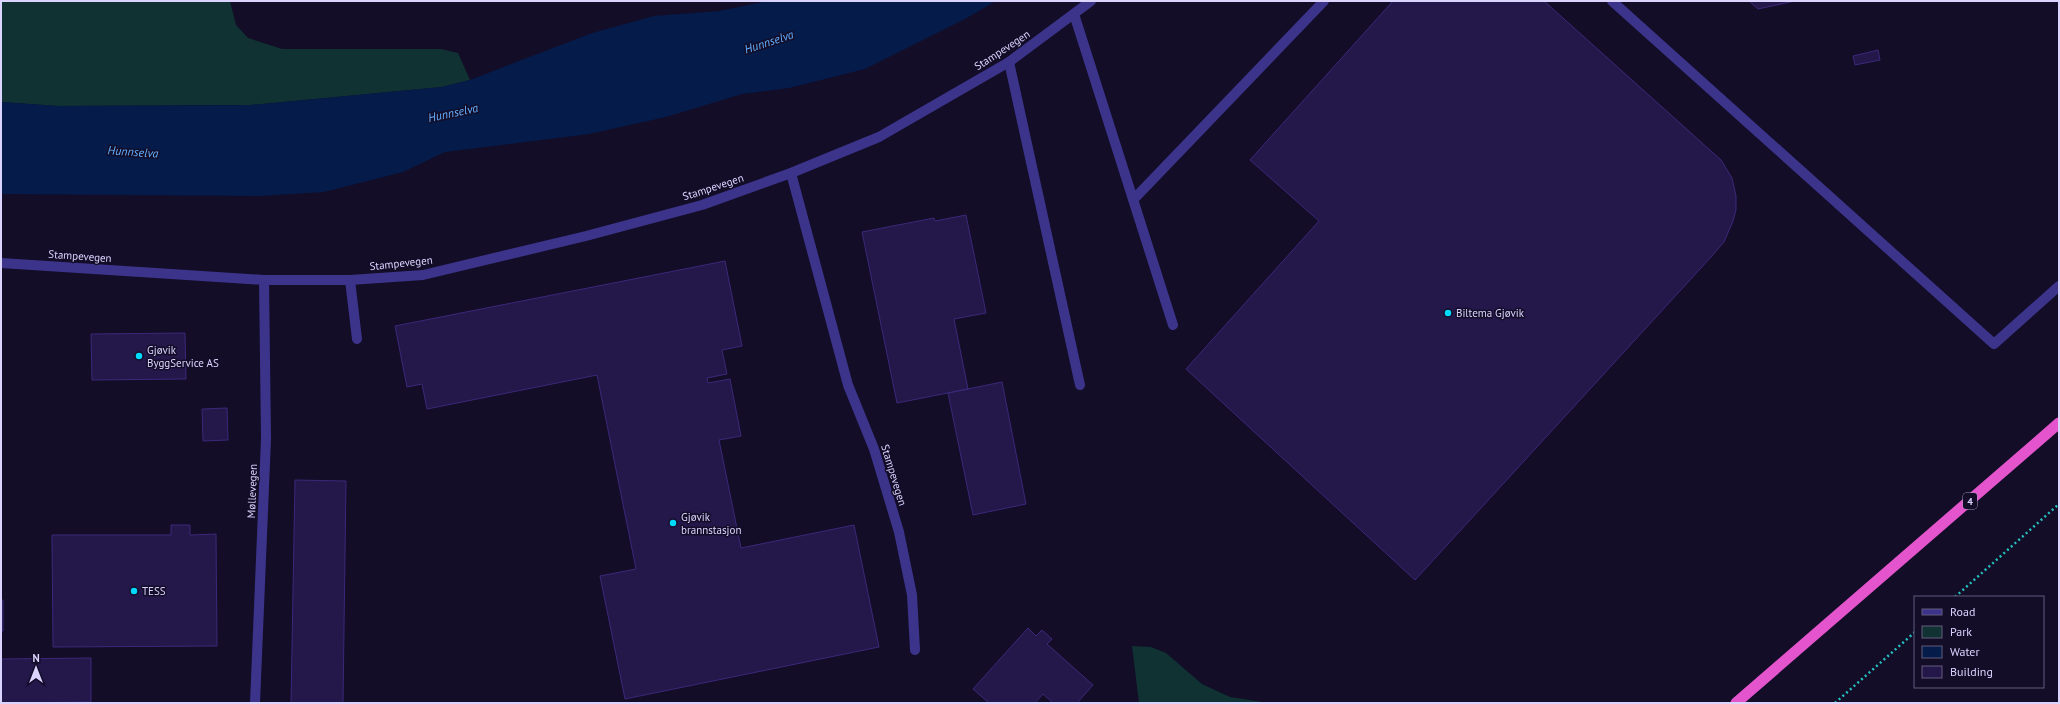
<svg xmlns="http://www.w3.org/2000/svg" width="2060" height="704" font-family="'PT Sans',sans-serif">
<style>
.green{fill:#103233}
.water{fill:#051b49}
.building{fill:#24184b;stroke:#3b2879}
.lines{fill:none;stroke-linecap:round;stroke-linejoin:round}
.path{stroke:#24c3c1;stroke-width:2.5;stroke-dasharray:2 3;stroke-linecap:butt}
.service{stroke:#3c348b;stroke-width:10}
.minor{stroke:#3c348b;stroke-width:10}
.trunk{stroke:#e455cd;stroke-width:11}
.poi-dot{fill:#00daff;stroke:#130d28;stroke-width:1.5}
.labels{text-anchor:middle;stroke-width:3;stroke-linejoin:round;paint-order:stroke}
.shield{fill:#130d28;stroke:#9f98be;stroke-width:1}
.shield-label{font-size:10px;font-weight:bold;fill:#dbd4ff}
.street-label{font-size:11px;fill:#dbd4ff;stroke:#130d28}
.poi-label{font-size:11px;fill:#dbd4ff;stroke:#130d28;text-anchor:start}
.water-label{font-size:12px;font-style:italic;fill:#62afff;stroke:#130d28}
</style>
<rect width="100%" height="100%" fill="#130d28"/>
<path class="green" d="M1 1H230L236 25 248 38 282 49H441L458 53 470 80 442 87 251 105 58 106 1 102Z
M1132 646 1151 647 1166 653 1202 684 1230 697 1269 703H1139Z"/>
<path class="water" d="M768 1H996L965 19 865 69 789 88 742 94 666 117 589 134 445 152 403 172 324 192 260 196 1 194V102L58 106 251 105 442 87 470 80 592 33 654 16 719 11Z"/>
<path class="building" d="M1393 1H1544L1721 160 1732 178 1736 196V210L1733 221 1724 242 1711 257 1415 580 1186 369 1319 221 1250 160Z
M1749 1H1795L1758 9Z
M1878 50 1880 60 1855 65 1853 56Z
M966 215 986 313 954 319 968 389 897 403 862 232 934 218 935 221Z
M725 261 742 346 722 350 727 374 707 378 708 383 730 379 741 436 719 440 741 548 854 525 879 647 625 699 600 576 636 569 597 375 427 409 422 384 407 387 395 326Z
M185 333 186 379 92 380 91 334Z
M1002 382 1026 504 973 515 948 393Z
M227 408 228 440 203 441 202 409Z
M295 480 346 481 343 703H291Z
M171 525H190V535L216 534 217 646 53 647 52 535H171Z
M1 600H3V631H1Z
M1028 628 1036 636 1042 630 1052 639 1047 644 1093 685 1077 703H1053L1043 694 1035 703H989L973 689Z
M91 658V702L1 703V659Z"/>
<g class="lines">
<path class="path" d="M1955 597 2059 504
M1835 703 1915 632"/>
<path class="service" d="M1612 1 1994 344 2059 286
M1074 14 1173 325
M1009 62 1080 385
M791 173 848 385 874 449 899 532 912 595 915 650
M1133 200 1324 1
M350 280 357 339"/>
<path class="minor" d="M1 263 264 280H350L423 275 586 236 702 205 791 173 879 137 1009 62 1091 1
M255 703 266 439 264 280"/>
<path class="trunk" d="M1736 703 2059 423"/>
</g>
<g class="poi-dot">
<circle cx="1448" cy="313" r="4"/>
<circle cx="139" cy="356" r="4"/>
<circle cx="673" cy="523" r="4"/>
<circle cx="134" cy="591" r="4"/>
</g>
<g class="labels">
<rect class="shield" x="1963" y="493" width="14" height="16" rx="3"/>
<g class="shield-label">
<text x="1970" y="505">4</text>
</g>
<g class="street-label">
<text transform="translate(1002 50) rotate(-33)" y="4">Stampevegen</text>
<text transform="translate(713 187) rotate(-18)" y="4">Stampevegen</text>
<text transform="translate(80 256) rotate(4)" y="4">Stampevegen</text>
<text transform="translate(401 263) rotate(-6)" y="4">Stampevegen</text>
<text transform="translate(894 475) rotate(73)" y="4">Stampevegen</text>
<text transform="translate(252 491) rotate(-88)" y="4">Møllevegen</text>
</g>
<g class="poi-label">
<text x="1456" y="317">Biltema Gjøvik</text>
<text x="147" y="354">Gjøvik<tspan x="147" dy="13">ByggService AS</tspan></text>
<text x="681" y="521">Gjøvik<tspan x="681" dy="13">brannstasjon</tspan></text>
<text x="142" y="595">TESS</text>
</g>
<g class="water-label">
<text transform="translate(769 42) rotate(-18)" y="4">Hunnselva</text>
<text transform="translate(453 113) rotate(-12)" y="4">Hunnselva</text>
<text transform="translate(133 152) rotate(4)" y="4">Hunnselva</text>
</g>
</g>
<rect width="2060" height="704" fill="none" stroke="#dbd4ff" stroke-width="4"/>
<rect x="1914" y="596" width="130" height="92" fill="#130d28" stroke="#635d7e"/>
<rect x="1922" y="609" width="20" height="6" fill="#3c348b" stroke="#635d7e"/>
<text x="1950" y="616" font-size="12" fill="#dbd4ff">Road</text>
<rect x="1922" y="626" width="20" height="12" fill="#103233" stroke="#635d7e"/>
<text x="1950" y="636" font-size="12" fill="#dbd4ff">Park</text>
<rect x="1922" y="646" width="20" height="12" fill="#051b49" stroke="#635d7e"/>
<text x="1950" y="656" font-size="12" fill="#dbd4ff">Water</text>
<rect x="1922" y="666" width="20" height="12" fill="#24184b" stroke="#635d7e"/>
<text x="1950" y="676" font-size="12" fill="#dbd4ff">Building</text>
<g transform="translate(36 668)" stroke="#130d28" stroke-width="3" paint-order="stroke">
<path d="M0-3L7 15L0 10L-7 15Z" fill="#dbd4ff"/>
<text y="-6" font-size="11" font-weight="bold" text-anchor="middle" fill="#dbd4ff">N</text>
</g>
</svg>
